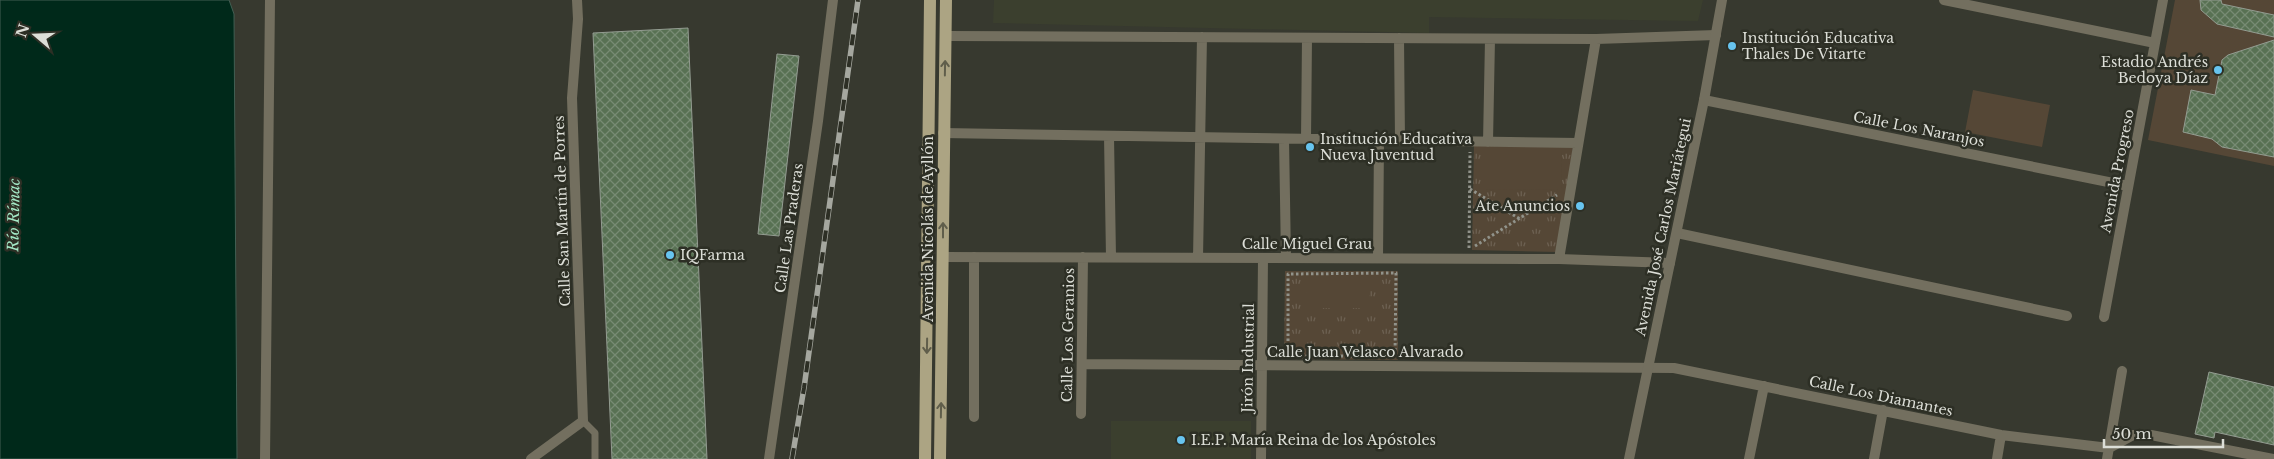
<svg xmlns="http://www.w3.org/2000/svg" width="2274" height="459" font-family="'Libre Baskerville',serif">
<style>
.built{fill:#3b3f2e}
.grass{fill:url(#grass-tufts)}
.pitch{fill:#554736}
.water{fill:#00291a;stroke:#425f53}
.building{fill:url(#building-cross-hatch);stroke:#939c91}
.lines{fill:none;stroke-linecap:round;stroke-linejoin:round}
.path{stroke:#91938b;stroke-width:3;stroke-dasharray:2.5 2.5;stroke-linecap:butt}
.service{stroke:#736f5f;stroke-width:7}
.minor{stroke:#736f5f;stroke-width:10}
.tertiary{stroke:#736f5f;stroke-width:10}
.primary{stroke:#aca483;stroke-width:12}
.rail-casing{stroke:#a5a79f;stroke-width:5.5}
.rail{stroke:#2d2f25;stroke-width:4;stroke-dasharray:11;stroke-linecap:butt}
.oneway{stroke:#605e4b}
.poi-dot{fill:#67c4ef;stroke:#2d2f25;stroke-width:2}
.labels{text-anchor:middle;stroke-width:5;stroke-linejoin:round;paint-order:stroke}
.poi-label{font-size:14px;fill:#dcded7;stroke:#2d2f25;text-anchor:start}
.street-label{font-size:14px;fill:#dcded7;stroke:#2d2f25}
.water-label{font-size:15px;font-style:italic;fill:#a4e9c7;stroke:#2d2f25}
</style>
<defs>
<pattern id="grass-tufts" width="24" height="20" patternUnits="userSpaceOnUse" patternTransform="scale(1.25)"><rect width="24" height="20" fill="#554736"/><path d="M3 7l-1-3M5 7V3M7 7l1-3M15 17l-1-3M17 17v-4M19 17l1-3" fill="none" stroke="#6d6152"/></pattern>
<pattern id="building-cross-hatch" width="8" height="8" patternUnits="userSpaceOnUse" patternTransform="scale(1.25)"><rect width="8" height="8" fill="#587153"/><path d="M0 0l8 8M0 8l8-8" fill="none" stroke="#778b73"/></pattern>
</defs>
<rect width="100%" height="100%" fill="#37392f"/>
<path class="built" d="M994 0H1703L1698 21 1429 17V33L993 23Z
M1111 421H1251V459H1111Z"/>
<path class="grass" d="M1474 145 1573 147 1558 252 1472 250Z
M1285 271H1398V360L1284 359Z"/>
<path class="pitch" d="M2175 0H2274V166L2148 140Z
M1973 90 2050 105 2042 147 1965 132Z
M1484 151H1562L1561 190 1484 189Z
M1307 278H1369V308H1307Z"/>
<path class="water" d="M0 0H229L234 14 237 459H0Z"/>
<path class="building" d="M2200 0H2221L2222 4 2274 15V37L2217 24 2201 10Z
M688 28 707 459H612L593 33Z
M2274 40V157L2222 147 2212 139 2183 132 2191 90 2215 95 2222 60 2228 55Z
M777 54 799 56 779 236 758 234Z
M2209 372 2274 387V445L2215 432 2214 438 2195 434Z"/>
<g class="lines">
<path class="path" d="M1470 189 1520 219
M1475 246 1557 195
M1469 248 1470 152
M1396 273 1395 356H1288V274Z"/>
<path class="service" d="M583 421 595 433V459"/>
<path class="minor" d="M1944 0 2155 43
M946 36 1596 39 1716 35
M1399 38 1400 140
M1704 100 2128 186
M943 133 1578 143
M1109 136 1111 257
M1284 139 1286 258
M1306 139 1307 38
M1488 142 1490 39
M1677 233 2067 316
M943 257 1559 259 1670 263
M974 257V417
M1198 258 1202 37
M1378 258 1379 141
M1559 259 1596 39
M2104 317 2163 0
M1082 364 1674 368 2001 435 2109 448
M1081 414 1083 257
M2109 448 2133 435H2151L2273 459
M265 459 270 0
M531 459 583 421 572 98 578 19 577 0
M1261 459 1263 258
M1749 459 1764 386
M1874 459 1883 410
M1997 459 2001 435
M2107 459 2122 371"/>
<path class="tertiary" d="M769 459 818 121 833 0
M1629 459 1704 100 1722 0"/>
<path class="primary" d="M925 459 930 0
M940 459 946 0"/>
<g class="rail-casing">
<path id="rail" d="M792 459 804 388 858 0"/>
</g>
<use href="#rail" class="rail"/>
</g>
<defs><path id="oneway-shaft" d="M-6 0H5M1.5-3L5.5 0L1.5 3" fill="none" stroke-width="1.6" stroke-linecap="round" stroke-linejoin="round" transform="scale(1.25)"/></defs>
<g class="oneway">
<use href="#oneway-shaft" transform="translate(945 68) rotate(-89)"/>
<use href="#oneway-shaft" transform="translate(943 230) rotate(-90)"/>
<use href="#oneway-shaft" transform="translate(927 346) rotate(91)"/>
<use href="#oneway-shaft" transform="translate(941 410) rotate(-89)"/>
</g>
<g class="poi-dot">
<circle cx="1732" cy="46" r="5"/>
<circle cx="2218" cy="70" r="5"/>
<circle cx="1310" cy="147" r="5"/>
<circle cx="1580" cy="206" r="5"/>
<circle cx="670" cy="255" r="5"/>
<circle cx="1181" cy="440" r="5"/>
</g>
<g class="labels">
<g class="poi-label">
<text x="1742" y="43">Institución Educativa<tspan x="1742" dy="16">Thales De Vitarte</tspan></text>
<text x="2208" y="67" text-anchor="end">Estadio Andrés<tspan x="2208" dy="16">Bedoya Díaz</tspan></text>
<text x="1320" y="144">Institución Educativa<tspan x="1320" dy="16">Nueva Juventud</tspan></text>
<text x="1570" y="211" text-anchor="end">Ate Anuncios</text>
<text x="680" y="260">IQFarma</text>
<text x="1191" y="445">I.E.P. María Reina de los Apóstoles</text>
</g>
<g class="street-label">
<text transform="translate(1919 129) rotate(11)" y="5">Calle Los Naranjos</text>
<text transform="translate(2117 171) rotate(-79)" y="5">Avenida Progreso</text>
<text transform="translate(562 211) rotate(-92)" y="5">Calle San Martín de Porres</text>
<text transform="translate(1663 227) rotate(-78)" y="5">Avenida José Carlos Mariátegui</text>
<text transform="translate(789 228) rotate(-82)" y="5">Calle Las Praderas</text>
<text transform="translate(928 229) rotate(-90)" y="5">Avenida Nicolás de Ayllón</text>
<text x="1307" y="249">Calle Miguel Grau</text>
<text transform="translate(1068 335) rotate(-89)" y="5">Calle Los Geranios</text>
<text x="1365" y="357">Calle Juan Velasco Alvarado</text>
<text transform="translate(1248 358) rotate(-89)" y="5">Jirón Industrial</text>
<text transform="translate(1881 396) rotate(12)" y="5">Calle Los Diamantes</text>
</g>
<g class="water-label">
<text transform="translate(14 215) rotate(-89)" y="5">Río Rímac</text>
</g>
</g>
<g transform="translate(35 35) rotate(289)" stroke="#2d2f25" stroke-width="4" paint-order="stroke">
<path d="M0-4L9 19L0 12L-9 19Z" fill="#dcded7"/>
<text y="-8" font-size="14" font-weight="bold" text-anchor="middle" fill="#dcded7">N</text>
</g>
<path d="M2104 439v8h119v-8" fill="none" stroke="#dcded7" stroke-width="2.5"/>
<text x="2112" y="439" font-size="15" fill="#dcded7" stroke="#2d2f25" stroke-width="4" paint-order="stroke">50 m</text>
</svg>
